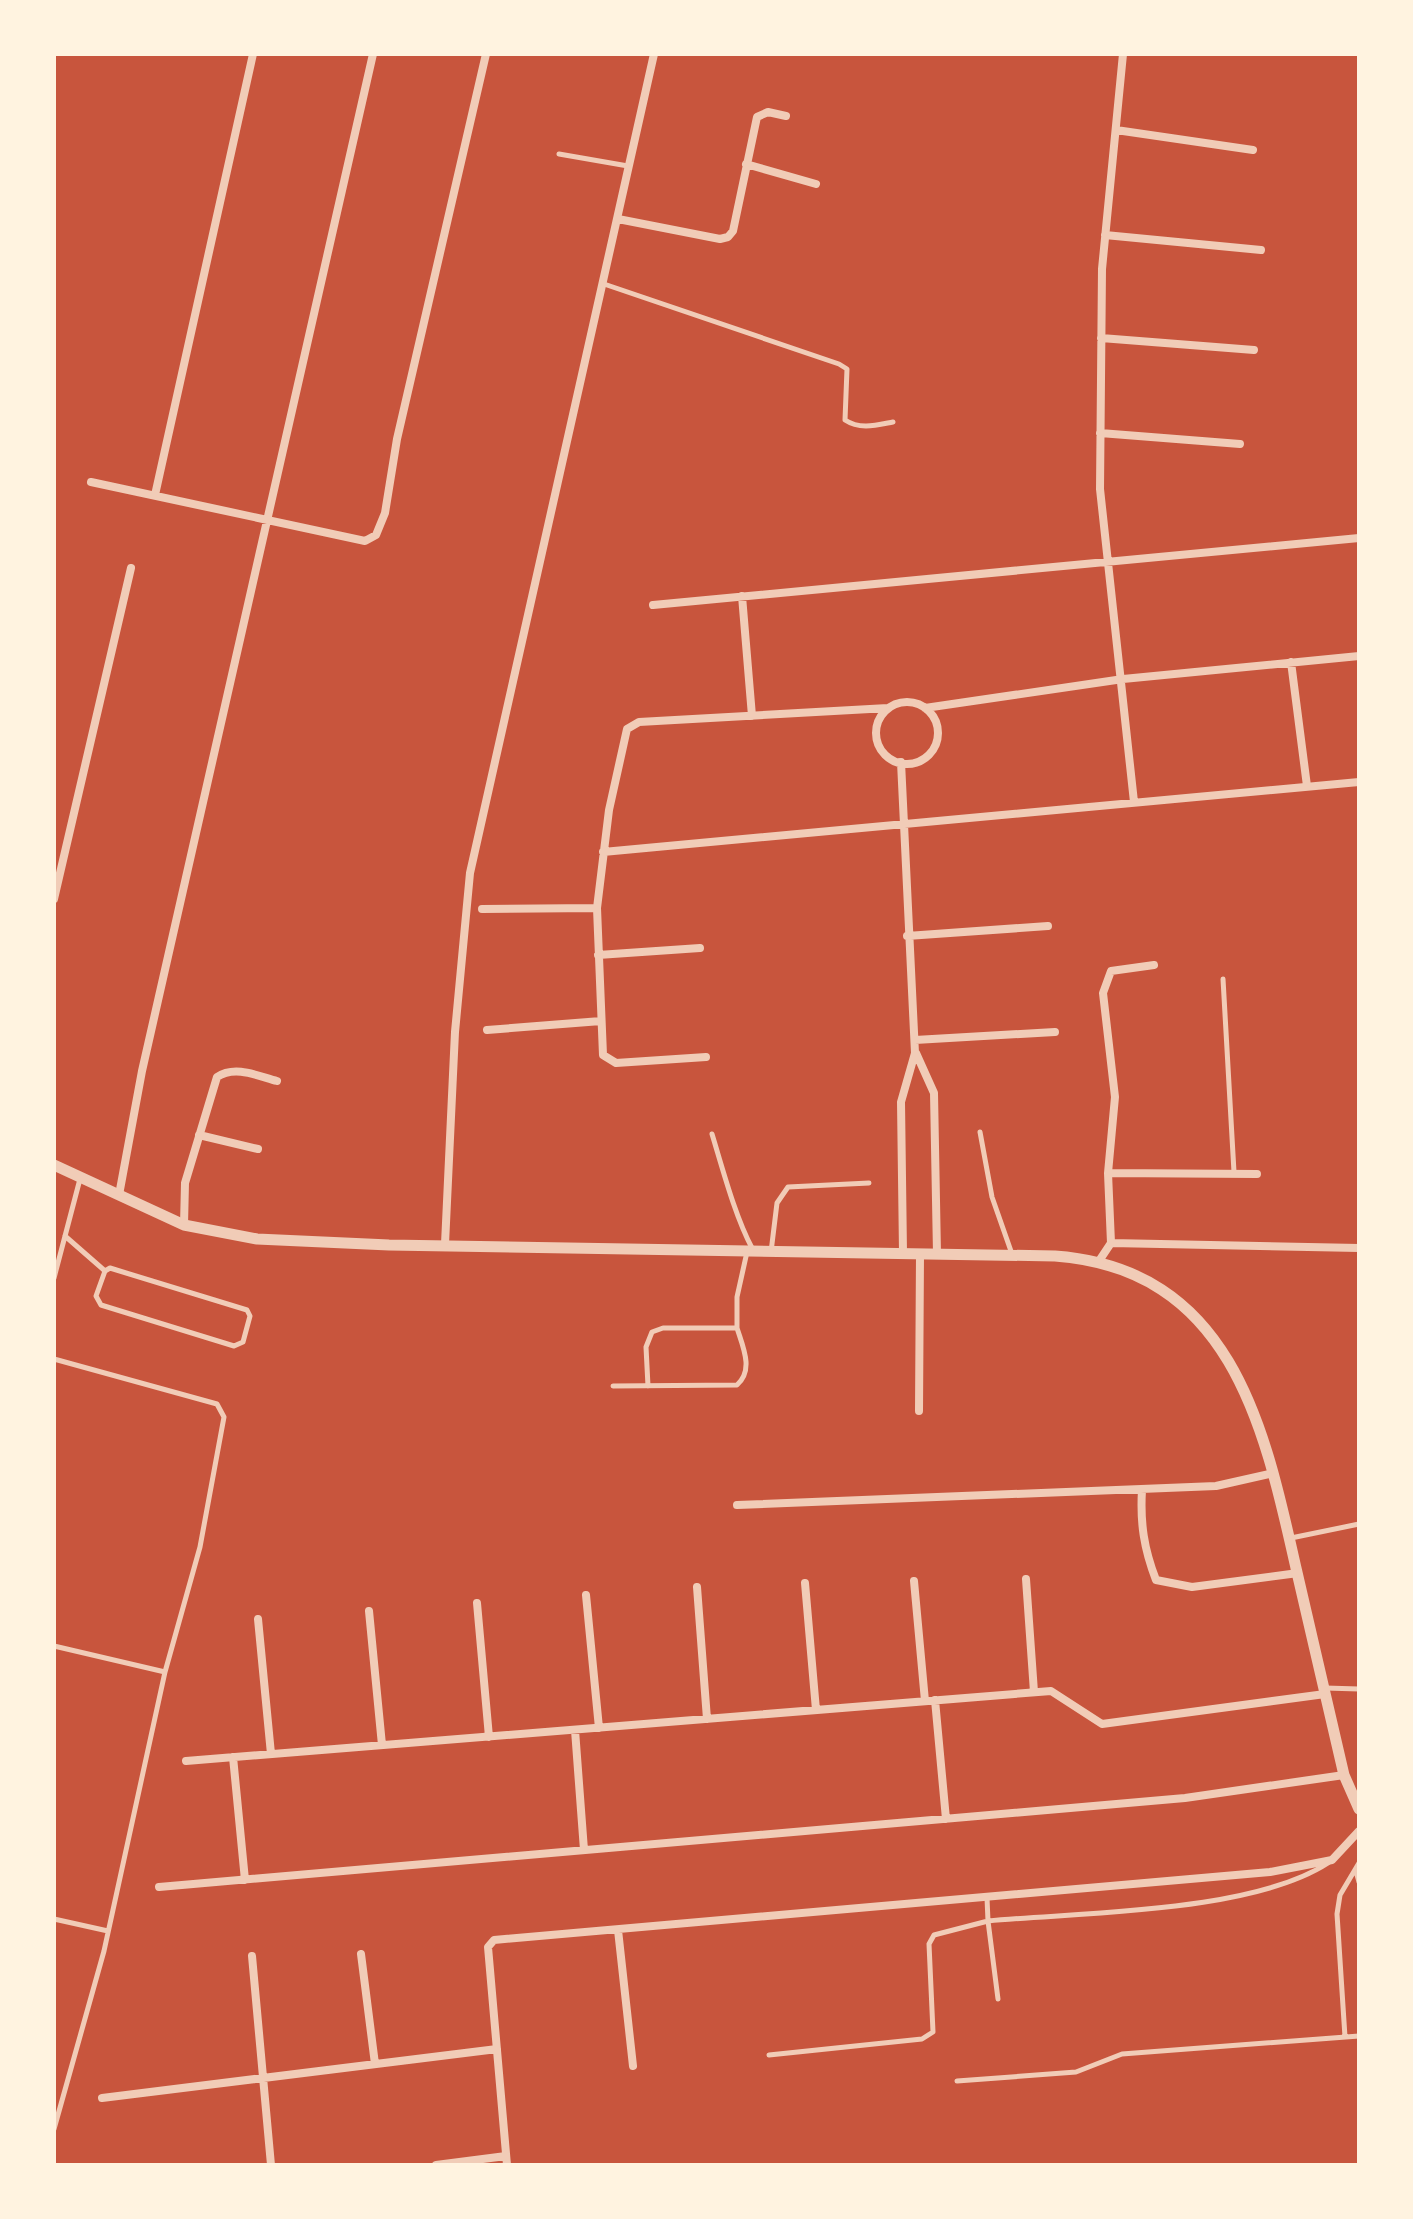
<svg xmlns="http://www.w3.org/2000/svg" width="1413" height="2219" font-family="'Roboto Serif',serif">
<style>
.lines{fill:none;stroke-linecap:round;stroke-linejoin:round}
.service{stroke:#f1ccb7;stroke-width:5}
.minor{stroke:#f1ccb7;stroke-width:8}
.tertiary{stroke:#f1ccb7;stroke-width:11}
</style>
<rect width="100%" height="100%" fill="#c8553d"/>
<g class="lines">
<path class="service" d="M559 154 628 166
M604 284 839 364 847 369 845 420C860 430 877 425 893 422
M1223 979 1234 1172
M980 1132 992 1197 1012 1254
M712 1134C723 1170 735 1216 752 1248
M65 1236 105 1271
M771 1252 777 1203 788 1187 869 1183
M110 1268 247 1310 250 1316 243 1342 234 1346 101 1305 96 1296 105 1271Z
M54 1278 80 1179
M54 1359 217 1404 224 1417 200 1547 165 1672 104 1951 54 2129
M613 1386 737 1385C754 1370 743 1347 737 1328
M648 1386 646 1347 652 1332 663 1328H737V1297L747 1252
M1291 1538 1359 1524
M54 1646 165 1672
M1325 1688 1359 1689
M1356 1871 1359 1882
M54 1919 108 1931
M998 1999 988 1921C1081 1912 1251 1913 1328 1863
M1345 2037 1337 1914 1340 1895 1359 1863
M769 2055 922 2039 933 2032 929 1944 934 1935 988 1921 987 1898
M957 2081 1076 2072 1122 2054 1359 2036"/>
<path class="minor" d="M1123 54 1102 269 1100 489 1134 802
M1116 130 1253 150
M746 164 816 184
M618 219 720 239 728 237 733 231 757 117 768 112 786 116
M1105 235 1261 250
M1101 338 1254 350
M1100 433 1240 444
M91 482 365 541 376 535 385 513 397 439 486 54
M155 495 253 54
M742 596 752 716
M653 605 1359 538
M1291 662 1307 786
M876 733a31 31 0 1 1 62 0a31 31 0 1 1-62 0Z
M925 708 1123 679 1359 656
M901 762 915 1053 901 1102 903 1253
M603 852 1359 782
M54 899 131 568
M482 909 597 908
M907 936 1048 926
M598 955 700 948
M487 1030 601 1021
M915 1040 1055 1032
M916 1053 934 1093 937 1254
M706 1057 616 1063 603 1055 597 908 609 810 627 729 639 722 888 708
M199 1135 258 1149
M1108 1173 1257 1174
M119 1195 142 1071 373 54
M184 1225 185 1183 217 1077C235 1065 258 1076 277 1081
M1111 1243 1359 1248
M445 1244 455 1032 470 873 654 54
M1099 1261 1111 1243 1108 1173 1115 1097 1103 993 1111 971 1154 965
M919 1411 920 1255
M1142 1490C1140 1523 1144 1549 1156 1580L1192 1587 1298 1573
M737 1505 1216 1486 1274 1473
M1026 1579 1034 1692
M914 1581 925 1701
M805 1583 816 1710
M697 1587 707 1719
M586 1595 599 1728
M477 1603 489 1737
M369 1611 382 1745
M258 1619 271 1754
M935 1700 946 1819
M575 1730 584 1850
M233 1757 245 1880
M186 1761 1051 1691 1102 1724 1325 1694
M159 1887 1185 1798 1344 1775
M618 1930 633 2066
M361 1954 375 2064
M252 1956 271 2165
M102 2098 497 2049
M436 2165 506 2156
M507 2165 488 1947 494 1940 1270 1872 1332 1860 1359 1831"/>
<path class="tertiary" d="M54 1165 184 1225 257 1239 389 1245 1055 1256C1231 1269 1264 1425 1296 1568 1312 1637 1328 1706 1344 1775L1359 1809"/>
</g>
<rect width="1413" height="2219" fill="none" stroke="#fff3e0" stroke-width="112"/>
</svg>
